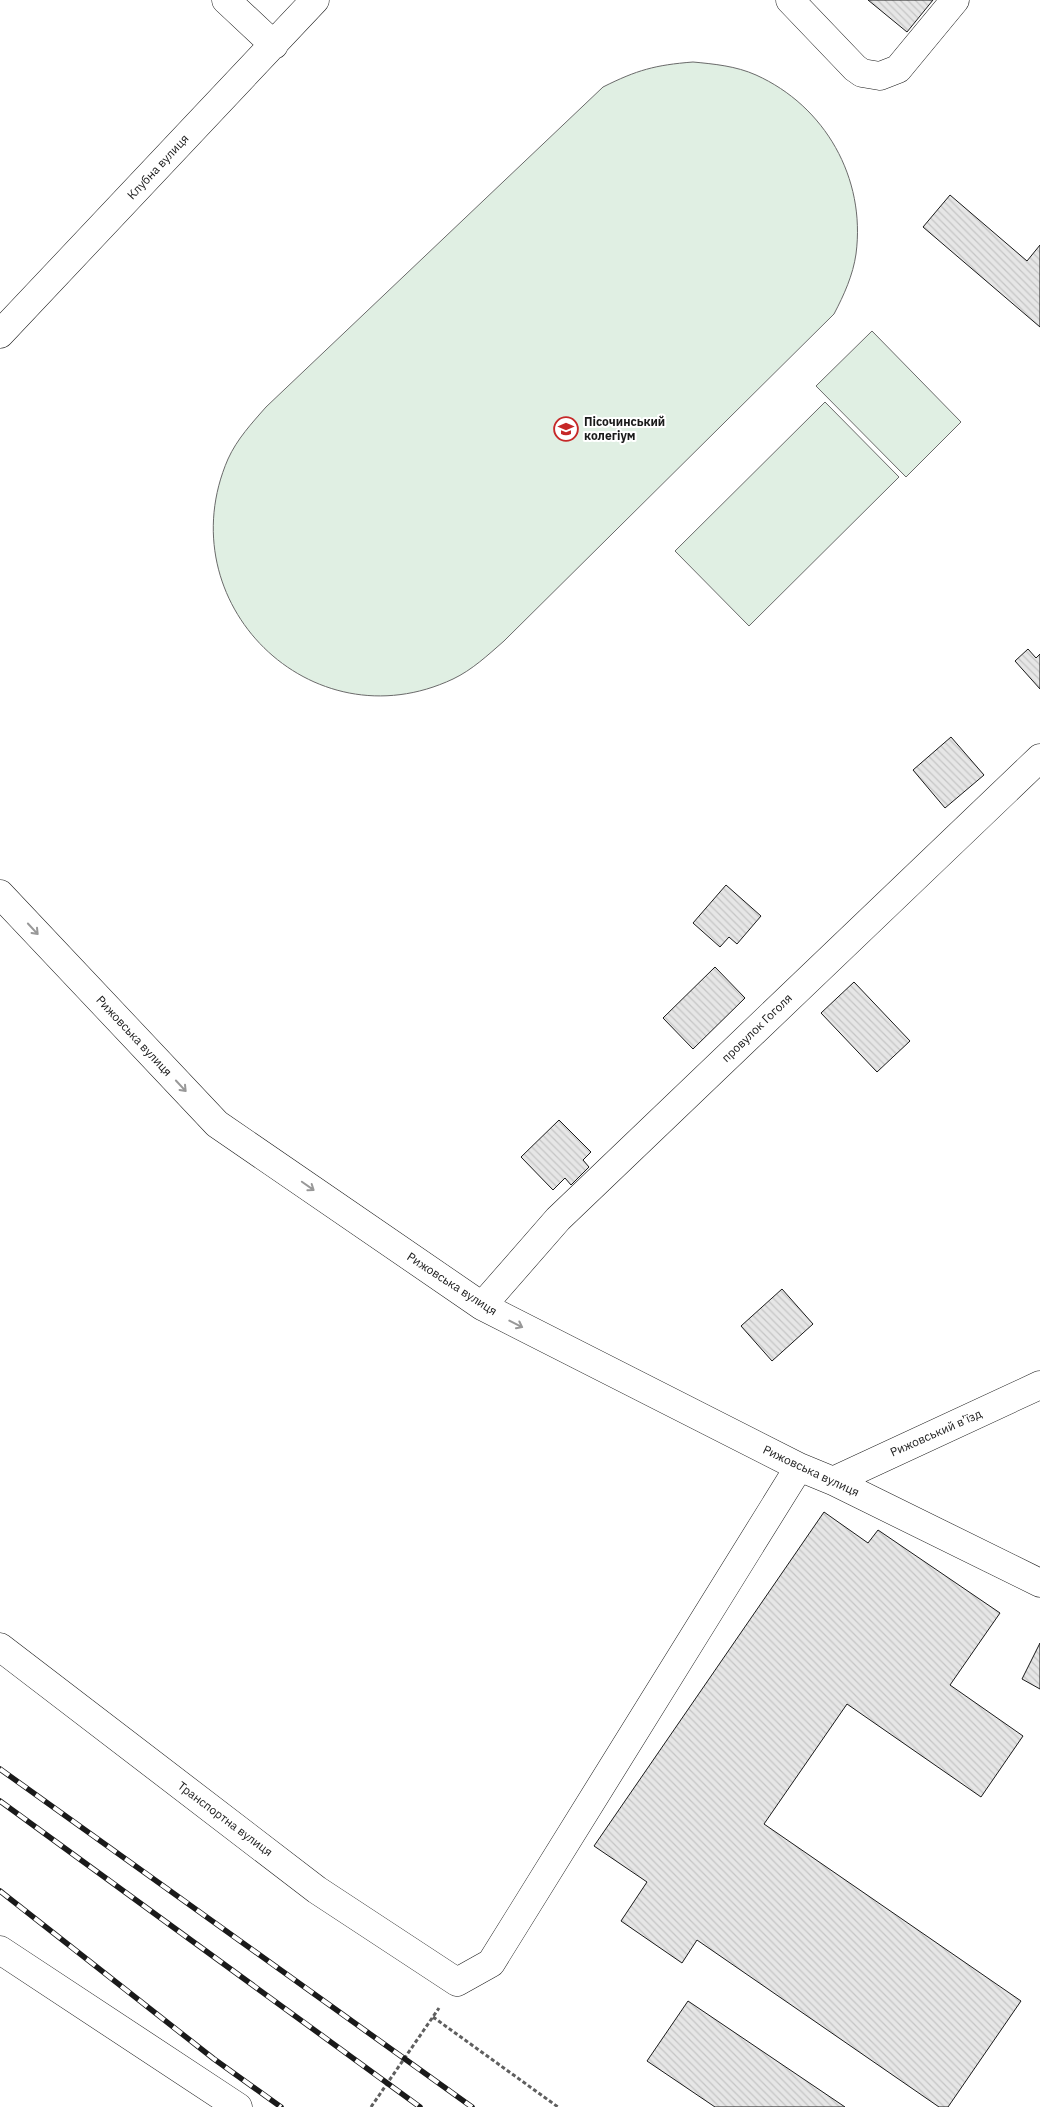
<svg xmlns="http://www.w3.org/2000/svg" width="1040" height="2107" font-family="'IBM Plex Sans',sans-serif">
<style>
.garden{fill:#e0efe3;stroke:#6a6a6a}
.building{fill:url(#building-back-hatch);stroke:#1a1a1a}
.lines{fill:none;stroke-linecap:round;stroke-linejoin:round}
.minor-casing{stroke:#1a1a1a;stroke-width:29}
.path{stroke:#5f5f5f;stroke-width:3;stroke-dasharray:4 2.5;stroke-linecap:butt}
.minor{stroke:#fff;stroke-width:28}
.rail-casing{stroke:#1a1a1a;stroke-width:5.5}
.rail{stroke:#fff;stroke-width:4;stroke-dasharray:11;stroke-linecap:butt}
.oneway{stroke:#989898}
.labels{text-anchor:middle;stroke-width:4;stroke-linejoin:round;paint-order:stroke}
.street-label{font-size:12px;fill:#1a1a1a;stroke:#fff}
.poi-label{font-size:12px;font-weight:bold;fill:#1a1a1a;stroke:#fff;text-anchor:start}
</style>
<defs>
<pattern id="building-back-hatch" width="6" height="6" patternUnits="userSpaceOnUse" patternTransform="scale(1.25)"><rect width="6" height="6" fill="#e6e6e6"/><path d="M-1 5l2 2M0 0l6 6M5-1l2 2" fill="none" stroke="#c5c5c5"/></pattern>
</defs>
<rect width="100%" height="100%" fill="#fff"/>
<path class="garden" d="M693 62C714 64 736 66 756 75 825 106 866 178 856 254 853 275 844 295 834 314L504 641C488 655 472 670 453 679 311 746 166 602 228 459 237 439 252 423 266 407L603 87C637 70 655 65 693 62Z
M872 331 961 422 906 477 816 386Z
M825 402 899 477 749 626 675 551Z"/>
<path class="building" d="M868 0H933L907 32Z
M950 195 1027 261 1040 245V327L923 227Z
M1028 649 1036 658 1040 654V689L1015 661Z
M951 737 984 775 945 808 913 770Z
M726 885 761 916 737 944 729 937 720 947 693 923Z
M715 967 745 998 693 1049 663 1018Z
M854 982 910 1041 877 1072 821 1013Z
M559 1120 591 1152 583 1160 589 1167 571 1185 565 1178 553 1190 521 1157Z
M782 1289 813 1324 772 1361 741 1326Z
M824 1512 868 1543 878 1530 1000 1613 950 1685 1023 1736 981 1797 847 1704 764 1824 1021 2001 948 2107H939L697 1940 682 1963 621 1921 647 1882 594 1846Z
M1040 1643V1689L1022 1679Z
M688 2001 845 2107H715L647 2061Z"/>
<g class="lines">
<g class="minor-casing">
<path id="minor" d="M226 0 274 45
M790 0 855 68 862 73 880 76 898 69 955 0
M0 334 315 0
M0 894 217 1124 482 1306 799 1467 833 1481 1040 1583
M482 1306 558 1219 1040 758
M833 1481 1040 1385
M0 1647 317 1890 457 1982 491 1963 799 1467
M0 1950 238 2107"/>
</g>
<path class="path" d="M433 2017 558 2107
M371 2107 439 2008"/>
<use href="#minor" class="minor"/>
<g class="rail-casing">
<path id="rail" d="M0 1769 472 2107
M0 1801 420 2107
M0 1891 214 2059 281 2107"/>
</g>
<use href="#rail" class="rail"/>
</g>
<defs><path id="oneway-shaft" d="M-6 0H5M1.5-3L5.5 0L1.5 3" fill="none" stroke-width="1.6" stroke-linecap="round" stroke-linejoin="round" transform="scale(1.25)"/></defs>
<g class="oneway">
<use href="#oneway-shaft" transform="translate(33 929) rotate(47)"/>
<use href="#oneway-shaft" transform="translate(181 1086) rotate(47)"/>
<use href="#oneway-shaft" transform="translate(308 1186) rotate(35)"/>
<use href="#oneway-shaft" transform="translate(516 1324) rotate(27)"/>
</g>
<defs>
<g id="school-ring" transform="scale(1.25)"><circle r="9.5" fill="#fff" stroke="#c62828" stroke-width="1.5"/><path d="M0-5L7-2L0 1L-7-2ZM-4 1L0 2.5L4 1V4Q0 6-4 4Z" fill="#c62828"/></g>
</defs>
<g fill-rule="evenodd">
<use href="#school-ring" x="566" y="429"/>
</g>
<g class="labels">
<g class="street-label">
<text transform="translate(158 167) rotate(-47)" y="4">Клубна вулиця</text>
<text transform="translate(757 1028) rotate(-44)" y="4">провулок Гоголя</text>
<text transform="translate(134 1036) rotate(47)" y="4">Рижовська вулиця</text>
<text transform="translate(452 1284) rotate(33)" y="4">Рижовська вулиця</text>
<text transform="translate(936 1433) rotate(-24)" y="4">Рижовський в’їзд</text>
<text transform="translate(811 1471) rotate(25)" y="4">Рижовська вулиця</text>
<text transform="translate(225 1819) rotate(37)" y="4">Транспортна вулиця</text>
</g>
<g class="poi-label">
<text x="584" y="426">Пісочинський<tspan x="584" dy="14">колегіум</tspan></text>
</g>
</g>
</svg>
